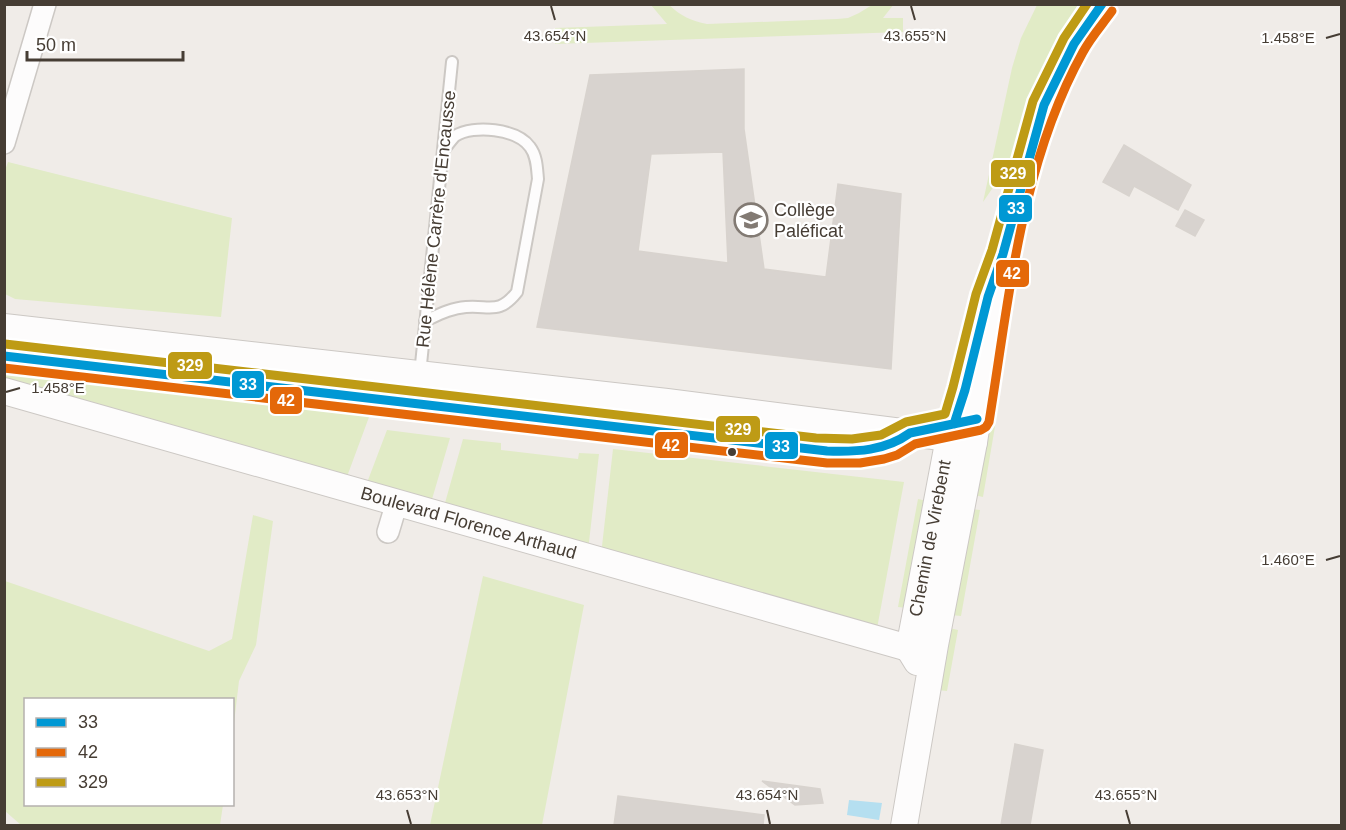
<svg xmlns="http://www.w3.org/2000/svg" width="1346" height="830" font-family="Helvetica,sans-serif">
<style>
.green{fill:#e1ebc6}
.water{fill:#b5dff0}
.building{fill:#d8d3cf;stroke:#d8d3ce;stroke-width:1.5;fill-rule:evenodd}
.lines{fill:none;stroke-linecap:round;stroke-linejoin:round}
.service-casing{stroke:#ccc8c4;stroke-width:14}
.minor-casing{stroke:#ccc8c4;stroke-width:24}
.tertiary-casing{stroke:#ccc8c4;stroke-width:28}
.service{stroke:#fdfcfc;stroke-width:10}
.minor{stroke:#fdfcfc;stroke-width:21}
.tertiary{stroke:#fdfcfc;stroke-width:26}
.bus-1-casing{stroke:#fff;stroke-width:14}
.bus-2-casing{stroke:#fff;stroke-width:14}
.bus-3-casing{stroke:#fff;stroke-width:14}
.bus-1{stroke:#0098d4;stroke-width:9}
.bus-2{stroke:#e46809;stroke-width:9}
.bus-3{stroke:#be9b15;stroke-width:9}
.ticks{fill:none;stroke:#463d34;stroke-width:2}
.bus-dot{fill:#463d34;stroke:#fff;stroke-width:2}
.labels{text-anchor:middle;stroke-width:4.5;stroke-linejoin:round;paint-order:stroke}
.poi-label{font-size:18px;fill:#463d34;stroke:#fff;text-anchor:start}
.street-label{font-size:18px;fill:#463d34;stroke:#fff}
.ticks-label{font-size:15px;text-anchor:middle;fill:#463d34;stroke:#fff;stroke-width:4.5;stroke-linejoin:round;paint-order:stroke}
.line-badge{stroke:#fff;stroke-width:2}
.badge-label{font-size:16px;text-anchor:middle;font-weight:bold;fill:#fff}
</style>
<rect width="100%" height="100%" fill="#f0ece8"/>
<path class="green" d="M894 4 883 18H903V32L555 44V28L667 24 651 5H669C681 16 691 21 707 24L837 19 848 18 859 13 872 5Z
M1037 5H1084L1061 39 1039 83 1012 160 983 202 1012 68 1021 38Z
M8 162 232 218 221 317 15 299 5 294 4 173Z
M9 333 376 376 374 387 5 345Z
M4 367 372 409 345 482 5 383Z
M389 377 597 401 596 413 388 389Z
M990 402 999 403 983 497 974 495Z
M387 430 450 438 430 506 365 488Z
M463 439 501 443V450L578 459 579 453 599 454 588 551 443 510Z
M613 449 904 482 876 634 601 555Z
M918 499 927 501 907 608 898 607Z
M971 509 980 510 961 616 951 615Z
M253 515 273 521 256 645 239 681 233 731 232 700H26V804L223 805 220 825H21L5 811V581L209 651 232 639Z
M483 576 584 605 542 825H430Z
M949 628 958 630 947 691 937 690Z"/>
<path class="water" d="M849 800 882 803 879 820 847 815Z"/>
<path class="building" d="M744 69V129L764 269 826 277 838 184 901 194 891 369 537 327 590 75ZM723 152 728 263 638 251 651 154Z
M1124 145 1191 185 1178 210 1134 186 1129 196 1103 182Z
M1185 210 1204 220 1195 236 1176 226Z
M1015 744 1043 750 1030 825H1001Z
M762 781 820 789 823 803 795 805Z
M618 796 764 815 763 825H614Z"/>
<g class="lines">
<g class="service-casing">
<path id="service" d="M425 321C438 315 451 308 466 307 490 305 499 315 517 292L538 179C537 169 537 156 530 147 517 129 474 124 455 136 451 140 447 146 443 151
M4 356 827 451C853 452 882 451 905 437
M420 374 452 62"/>
</g>
<g class="minor-casing">
<path id="minor" d="M4 143 45 4
M388 532 397 502"/>
</g>
<g class="tertiary-casing">
<g id="tertiary">
<path d="M4 327 667 402 949 438 974 442"/>
<path id="s1" d="M4 391 933 655"/>
<path id="s2" d="M917 662 909 649 949 438 971 367"/>
<path d="M904 826 935 645 974 442 1003 254C1019 183 1037 108 1073 46 1081 31 1092 18 1102 4"/>
</g>
</g>
<use href="#service" class="service"/>
<use href="#minor" class="minor"/>
<use href="#tertiary" class="tertiary"/>
<g class="bus-1-casing">
<path id="bus-1" d="M4 356 827 451C857 452 885 451 910 433L977 419
M954 424 965 390 988 297 1003 254 1044 105 1074 44 1102 4"/>
</g>
<g class="bus-2-casing">
<path id="bus-2" d="M4 368 827 463H860L884 459 897 455 915 444 981 430 986 427 989 422C1009 299 1021 163 1083 52 1091 37 1102 25 1112 11"/>
</g>
<g class="bus-3-casing">
<path id="bus-3" d="M5 344 816 438 852 439 881 435 906 422 945 414 953 387 976 294 992 250 1033 101 1064 38 1087 4"/>
</g>
<use href="#bus-1" class="bus-1"/>
<use href="#bus-2" class="bus-2"/>
<use href="#bus-3" class="bus-3"/>
</g>
<path class="ticks" d="M551 6 555 20M911 6 915 20M1326 38 1340 34M6 392 20 388M1326 560 1340 556M407 810 411 824M767 810 770 824M1126 810 1130 824"/>
<defs>
<g id="school-ring" transform="scale(1.725)"><circle r="9.5" fill="#fff" stroke="#827a73" stroke-width="1.5"/><path d="M0-5L7-2L0 1L-7-2ZM-4 1L0 2.5L4 1V4Q0 6-4 4Z" fill="#827a73"/></g>
</defs>
<g fill-rule="evenodd">
<use href="#school-ring" x="751" y="220"/>
</g>
<circle class="bus-dot" cx="732" cy="452" r="5"/>
<g class="labels">
<g class="poi-label">
<text x="774" y="216">Collège<tspan x="774" dy="21">Paléficat</tspan></text>
</g>
<g class="street-label">
<text transform="translate(436 219) rotate(-84)" y="6">Rue Hélène Carrère d'Encausse</text>
<text dy="6" stroke="none"><textPath href="#s1" startOffset="483">Boulevard Florence Arthaud</textPath></text>
<text dy="6" stroke="none"><textPath href="#s2" startOffset="128">Chemin de Virebent</textPath></text>
</g>
</g>
<g class="ticks-label">
<text x="555" y="41">43.654°N</text>
<text x="915" y="41">43.655°N</text>
<text x="1288" y="43">1.458°E</text>
<text x="58" y="393">1.458°E</text>
<text x="1288" y="565">1.460°E</text>
<text x="407" y="800">43.653°N</text>
<text x="767" y="800">43.654°N</text>
<text x="1126" y="800">43.655°N</text>
</g>
<g class="line-badge">
<rect x="990" y="159" width="46" height="29" rx="6" fill="#be9b15"/>
<rect x="998" y="194" width="35" height="29" rx="6" fill="#0098d4"/>
<rect x="995" y="259" width="35" height="29" rx="6" fill="#e46809"/>
<rect x="167" y="351" width="46" height="29" rx="6" fill="#be9b15"/>
<rect x="231" y="370" width="34" height="29" rx="6" fill="#0098d4"/>
<rect x="269" y="386" width="34" height="29" rx="6" fill="#e46809"/>
<rect x="715" y="415" width="46" height="28" rx="6" fill="#be9b15"/>
<rect x="654" y="431" width="35" height="28" rx="6" fill="#e46809"/>
<rect x="764" y="431" width="35" height="29" rx="6" fill="#0098d4"/>
</g>
<g class="badge-label">
<text x="1013" y="179">329</text>
<text x="1016" y="214">33</text>
<text x="1012" y="279">42</text>
<text x="190" y="371">329</text>
<text x="248" y="390">33</text>
<text x="286" y="406">42</text>
<text x="738" y="435">329</text>
<text x="671" y="451">42</text>
<text x="781" y="452">33</text>
</g>
<rect width="1346" height="830" fill="none" stroke="#463d34" stroke-width="12"/>
<rect x="24" y="698" width="210" height="108" fill="#ffffff" stroke="#b5b1ae" stroke-width="1.5"/>
<rect x="36" y="718" width="30" height="9" fill="#0098d4" stroke="#b5b1ae" stroke-width="1.5"/>
<text x="78" y="728" font-size="18" fill="#463d34">33</text>
<rect x="36" y="748" width="30" height="9" fill="#e46809" stroke="#b5b1ae" stroke-width="1.5"/>
<text x="78" y="758" font-size="18" fill="#463d34">42</text>
<rect x="36" y="778" width="30" height="9" fill="#be9b15" stroke="#b5b1ae" stroke-width="1.5"/>
<text x="78" y="788" font-size="18" fill="#463d34">329</text>
<path d="M27 51v9h156v-9" fill="none" stroke="#463d34" stroke-width="3"/>
<text x="36" y="51" font-size="18" fill="#463d34" stroke="#ffffff" stroke-width="4.5" paint-order="stroke">50 m</text>
</svg>
